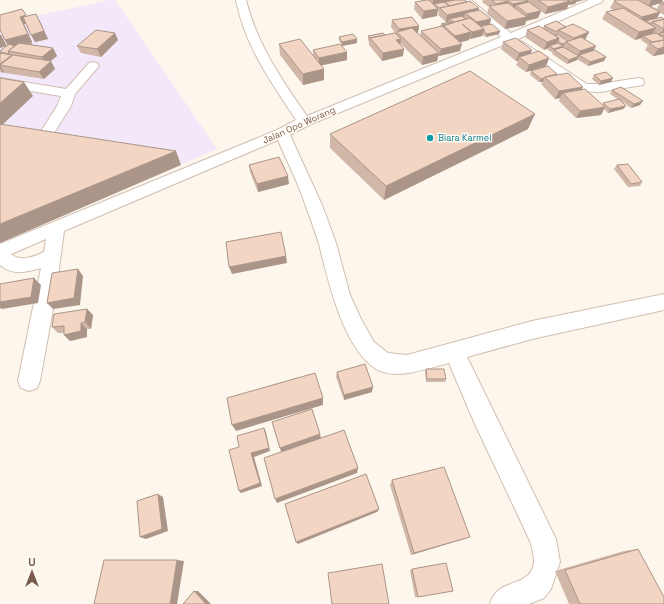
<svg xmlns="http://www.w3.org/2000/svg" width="664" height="604" font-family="'Space Grotesk',sans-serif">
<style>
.education{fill:#f3e8fa}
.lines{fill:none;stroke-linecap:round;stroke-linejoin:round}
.minor-casing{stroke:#d1beb0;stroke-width:2}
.minor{fill:#fff;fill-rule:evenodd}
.wall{fill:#d1b7a8;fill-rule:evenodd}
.shaded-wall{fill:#aa9588}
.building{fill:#f3d5c3;stroke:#aa9588}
.culture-dot{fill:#0f9aa8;stroke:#fffaf3;stroke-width:1.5}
.labels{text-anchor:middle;stroke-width:3;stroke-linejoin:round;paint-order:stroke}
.far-street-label{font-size:9px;fill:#7a5c4d;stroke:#fffaf3}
.far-culture-label{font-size:9px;fill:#0d838f;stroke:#fffaf3;text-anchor:start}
</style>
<rect width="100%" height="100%" fill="#fdf6ec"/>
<path class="education" d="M109 0H115L217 149 0 242V24Z"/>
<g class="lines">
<g class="minor-casing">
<path id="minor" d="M236 0H246C257 44 281 79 307 116L501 37 460 0H471L511 33 589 0H603L602 2 518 39 587 84H600L638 78 643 79 644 82 643 85 600 92 579 91 508 43 309 125 290 135 322 205 336 243 350 295 361 319 374 342 388 353 407 355 532 321 664 294V310L532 339 467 357 556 539 560 562 551 589 544 598 529 604H490C491 601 492 598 494 595 504 580 531 585 534 563 534 556 532 547 530 541L474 422 449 363C428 368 396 381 376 369 343 348 328 280 319 244 315 232 311 219 306 207 299 184 287 162 278 140L64 231 56 292 40 381 37 388 29 391 21 388 18 381 41 268C27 272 12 276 0 265V244L277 130 296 120C271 82 245 46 236 0ZM46 239 44 252C33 257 21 262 11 254Z
M625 0H638L664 14V21L626 2Z
M93 62 97 63 99 66 75 94 71 106 40 155 35 157 30 155 28 152 57 106 61 96 0 86V78L66 89 89 63Z"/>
</g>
<use href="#minor" class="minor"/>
</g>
<path class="wall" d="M427 0H465L478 10 491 19 490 25 499 34 486 37 482 35V36L470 39H469V40L460 42V51L439 56H438L437 61 422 65 400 43 403 56 382 61 369 45V42L368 40V36L385 35 395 33 391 27 392 20 419 26 418 33H417L420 36 421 31 440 27 441 24 448 22H446L438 15 439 12 437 11V16L422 19 414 9 415 2Z
M483 0H583L576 2 575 4 568 5 567 9 545 14 541 11 538 18 526 21 525 25 505 29 487 14 489 7 482 2Z
M616 0H663L661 3 664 2V15L660 13 657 18H664V54L653 56 645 50 648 45 641 40 642 38 635 40 602 19 606 12 613 10 610 8 614 1ZM660 3 656 10 649 6Z
M26 16 40 21 48 39 35 42 26 24H24L32 42 29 43 33 45 53 48 57 56 50 61 55 69 44 79 5 73 4 72 3 73 0 72V51L8 45Z
M544 26 566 27 589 32 585 39 593 51 606 57 604 61 588 66 577 59 578 58 577 60 567 64 552 54 553 53 548 50 549 48 544 50 525 37 527 30 543 28Z
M115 33 118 40 101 57 81 53 77 46Z
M339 37 357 39V43L342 46 339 40Z
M503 42 532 50 530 54 549 58 546 66 532 70 557 74 583 87 581 90 602 105 603 103 619 100 610 94 612 90 640 105 631 108 620 100 626 106 623 109 608 113 604 109 601 115 576 118 559 101 560 98 555 99 541 84 543 82H539L530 75 531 71 526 72 516 65 518 61H516L501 49Z
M279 44 313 56V50L347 60 321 65 324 80 303 85 280 55Z
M594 75 611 82 599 85 592 79Z
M528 129 384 200 330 148V134Z
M249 165 289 184 258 192 250 172Z
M617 165 642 182 640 186 628 187 614 169Z
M87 309 93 315 91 329H87V337L70 341 64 333H58L52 327Z
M426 369 446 379 445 382H426L425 371Z
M337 372 372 392 344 400 336 377Z
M392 480 470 537 411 555 390 485Z
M638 549 664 604H569L555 571 624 551Z
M446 563 418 597H415L410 570Z"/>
<path class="shaded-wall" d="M433 0H462L445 2V4H434V6L432 7Z
M500 0 508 1 506 9 494 11 496 4Z
M576 0H583L576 2 575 4 568 5 567 9 545 14 548 7Z
M651 0H663L661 3 648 7Z
M528 1 526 9 516 5 514 11 510 12 513 4Z
M479 8 477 15 465 13 464 18 449 19 448 22H446L447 15Z
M22 9 30 23 24 24 32 42 9 48 5 40Z
M438 9 437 16 422 19 424 11Z
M541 11 538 18 526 21 525 25 505 29 507 21 526 17 527 14Z
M660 12 656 20 638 25 642 17Z
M36 14 48 39 35 42 31 35Z
M491 19 489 26 475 30 477 22Z
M419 26 418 33 401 36 399 33V29Z
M656 28 652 35 643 36 642 38 635 40 639 32Z
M484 29 482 36 470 39 472 32Z
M664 29V35L660 34Z
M500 31 499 34 486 37 487 34Z
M471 32 469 40 454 44 455 36Z
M589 32 585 40 571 46 574 38Z
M115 33 118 40 101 57 97 49Z
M0 35H1L7 46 0 48Z
M559 38 556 45 549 46V48L544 50 547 42Z
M357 39V43L342 46V42Z
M401 39 400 46 396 40Z
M565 43 561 50H554V49L561 46 562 44Z
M462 44 460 51 439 56 441 49Z
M596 46 592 53 579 55 577 60 567 64 569 60 577 57 580 51Z
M664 47V54L653 56 658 49Z
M53 48 57 56 46 65 42 57Z
M404 49 403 56 382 61 383 53Z
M532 50 529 58 519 57 518 61H516L519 53Z
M347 52V60L319 66V58Z
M439 53 437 61 422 65 423 57Z
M12 55 16 62 0 65 4 72 3 73 0 68V64Z
M606 57 604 61 588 66 590 62Z
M549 58 546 66 526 72 529 65Z
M51 61 55 69 44 79 39 72Z
M324 69V80L303 85V74Z
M544 78 543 82H539L541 79Z
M613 78 611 82 599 85 601 81Z
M24 82 33 96 0 127V103Z
M583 87 579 95 563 93 560 98 555 99 559 91Z
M643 101 640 105 631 108 634 104Z
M626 106 623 109 608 113 610 109Z
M605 107 601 115 576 118 580 111Z
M535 114 528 129 384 200 386 186Z
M176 151 181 165 0 243V224Z
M288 176 289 184 258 192 257 184Z
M286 256 287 263 232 274 229 267Z
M78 269 83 276 80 305 53 309 47 303Z
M34 278 41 285 38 303 2 309 0 308V302Z
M87 309 93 315 91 329 85 322Z
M81 323 87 329V337L70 341 64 335Z
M373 387 372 392 344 400V395Z
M323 398V405L236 431 232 425Z
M264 428 266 432 270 451 254 457 262 486 241 493 239 491 251 453Z
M320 434 321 438 281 452 280 448Z
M358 468 357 473 277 503 275 499Z
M158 494 163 497 168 531 146 539 140 537Z
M379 509 377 512 298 544 296 542Z
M470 537 464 539 411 555 414 553Z
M177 560 184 561 177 604H170Z
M194 591H198L211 604H206Z"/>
<path class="building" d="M427 0H429L438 9 424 11 415 2Z
M455 0H465L467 2 450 6 445 2Z
M492 0H527L528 1 513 4 508 1 496 4Z
M538 0H568L570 1 548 7Z
M568 0H576L569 2Z
M616 0H638L660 12 642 17 614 1Z
M470 1 479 8 447 15 440 8Z
M444 2 449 6 439 8 434 4Z
M529 2 541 11 527 14 516 5Z
M664 2V5L660 3Z
M508 3 527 17 507 21 489 6Z
M623 8 656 28 639 32 606 12Z
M22 9 26 15 20 17 28 34 5 40 0 30V15Z
M480 10 491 19 477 22 465 13Z
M36 14 44 31 31 35 23 17Z
M462 16 466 19 454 22 449 19Z
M412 17 419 26 399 29 392 20Z
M662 17 664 19 652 22 651 24 645 21Z
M470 18 484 29 472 32 462 24 471 32 455 36 443 25Z
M664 19V29L652 22Z
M556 21 566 27 558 30 557 32 544 26Z
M451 22 453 23 443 26 441 24Z
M492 24 500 31 487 34 484 31V29L481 26Z
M573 24 589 32 574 38 558 30Z
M442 26 462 44 441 49 421 31Z
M539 26 559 38 547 42 527 30Z
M412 28 439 53 423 57 397 32Z
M96 30 115 33 97 49 77 46Z
M664 32V36L659 34Z
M383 33 385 35 370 38 368 36Z
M395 33 401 39 396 40 404 49 383 53 370 38Z
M656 33 664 38V40L652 42 643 36Z
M353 34 357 39 342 42 339 37Z
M558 34 567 41 565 43 562 44 558 41 559 38 555 35Z
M581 37 596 46 580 51 566 42Z
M516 38 532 50 519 53 503 42Z
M300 39 324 69 303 74 279 44Z
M664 40V47L658 49 649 43Z
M21 42 32 43 30 44 20 43Z
M19 43 53 48 42 57 8 51Z
M558 43 563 46 554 49 549 46Z
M9 44 15 46 8 51 9 54 0 52V51Z
M340 44 347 52 319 58 313 50Z
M563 47 579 56 569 60 554 50Z
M595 50 606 57 590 62 579 55Z
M539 51 549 58 529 65 519 57Z
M0 53 12 55 0 64Z
M13 55 51 61 39 72 0 65Z
M548 66 557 74 545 77 544 78 541 79 531 71Z
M470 71 535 114 386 186 330 134Z
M606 72 613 78 601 81 594 75Z
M568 73 583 87 559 91 545 77Z
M0 78 24 82 0 103Z
M621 87 643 101 634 104 612 90Z
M585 89 605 107 580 111 563 93Z
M619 99 626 106 610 109 603 103Z
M0 124 176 151 0 224Z
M279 157 288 176 257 184 249 165Z
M628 164 642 182 631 184 617 165Z
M281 232 286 256 229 267 226 242Z
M78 269 74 298 47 303 52 273Z
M34 278 31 297 0 302V284Z
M87 309 85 322 81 323V331L64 335V326L52 327 54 314Z
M365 364 373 387 344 395 337 372Z
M426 369H444L446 379H427Z
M315 373 323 398 232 425 227 398Z
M312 409 320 434 280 448 272 422Z
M264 428 269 448 251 453 260 483 239 491 229 450 239 447 237 436Z
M344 430 358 468 275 499 264 458Z
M444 467 470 537 414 553 392 480Z
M366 474 379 509 296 542 285 504Z
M158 494 162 529 140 537 137 501Z
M638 549 664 597V604H580L565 570Z
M104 560H177L170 604H94Z
M446 563 453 591 418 597 412 569Z
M382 564 389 604H332L328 573Z
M194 591 206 604H183Z"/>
<circle class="culture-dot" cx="430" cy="138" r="4"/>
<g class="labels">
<g class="far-street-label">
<text transform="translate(299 125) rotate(-24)" y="3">Jalan Opo Worang</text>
</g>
<g class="far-culture-label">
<text x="438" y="141">Biara Karmel</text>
</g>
</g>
<g transform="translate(32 572)" stroke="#fffaf3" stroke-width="3" paint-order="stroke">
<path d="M0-3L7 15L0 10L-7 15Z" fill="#7a5c4d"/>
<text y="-6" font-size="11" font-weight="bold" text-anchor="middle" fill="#7a5c4d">U</text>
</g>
</svg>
